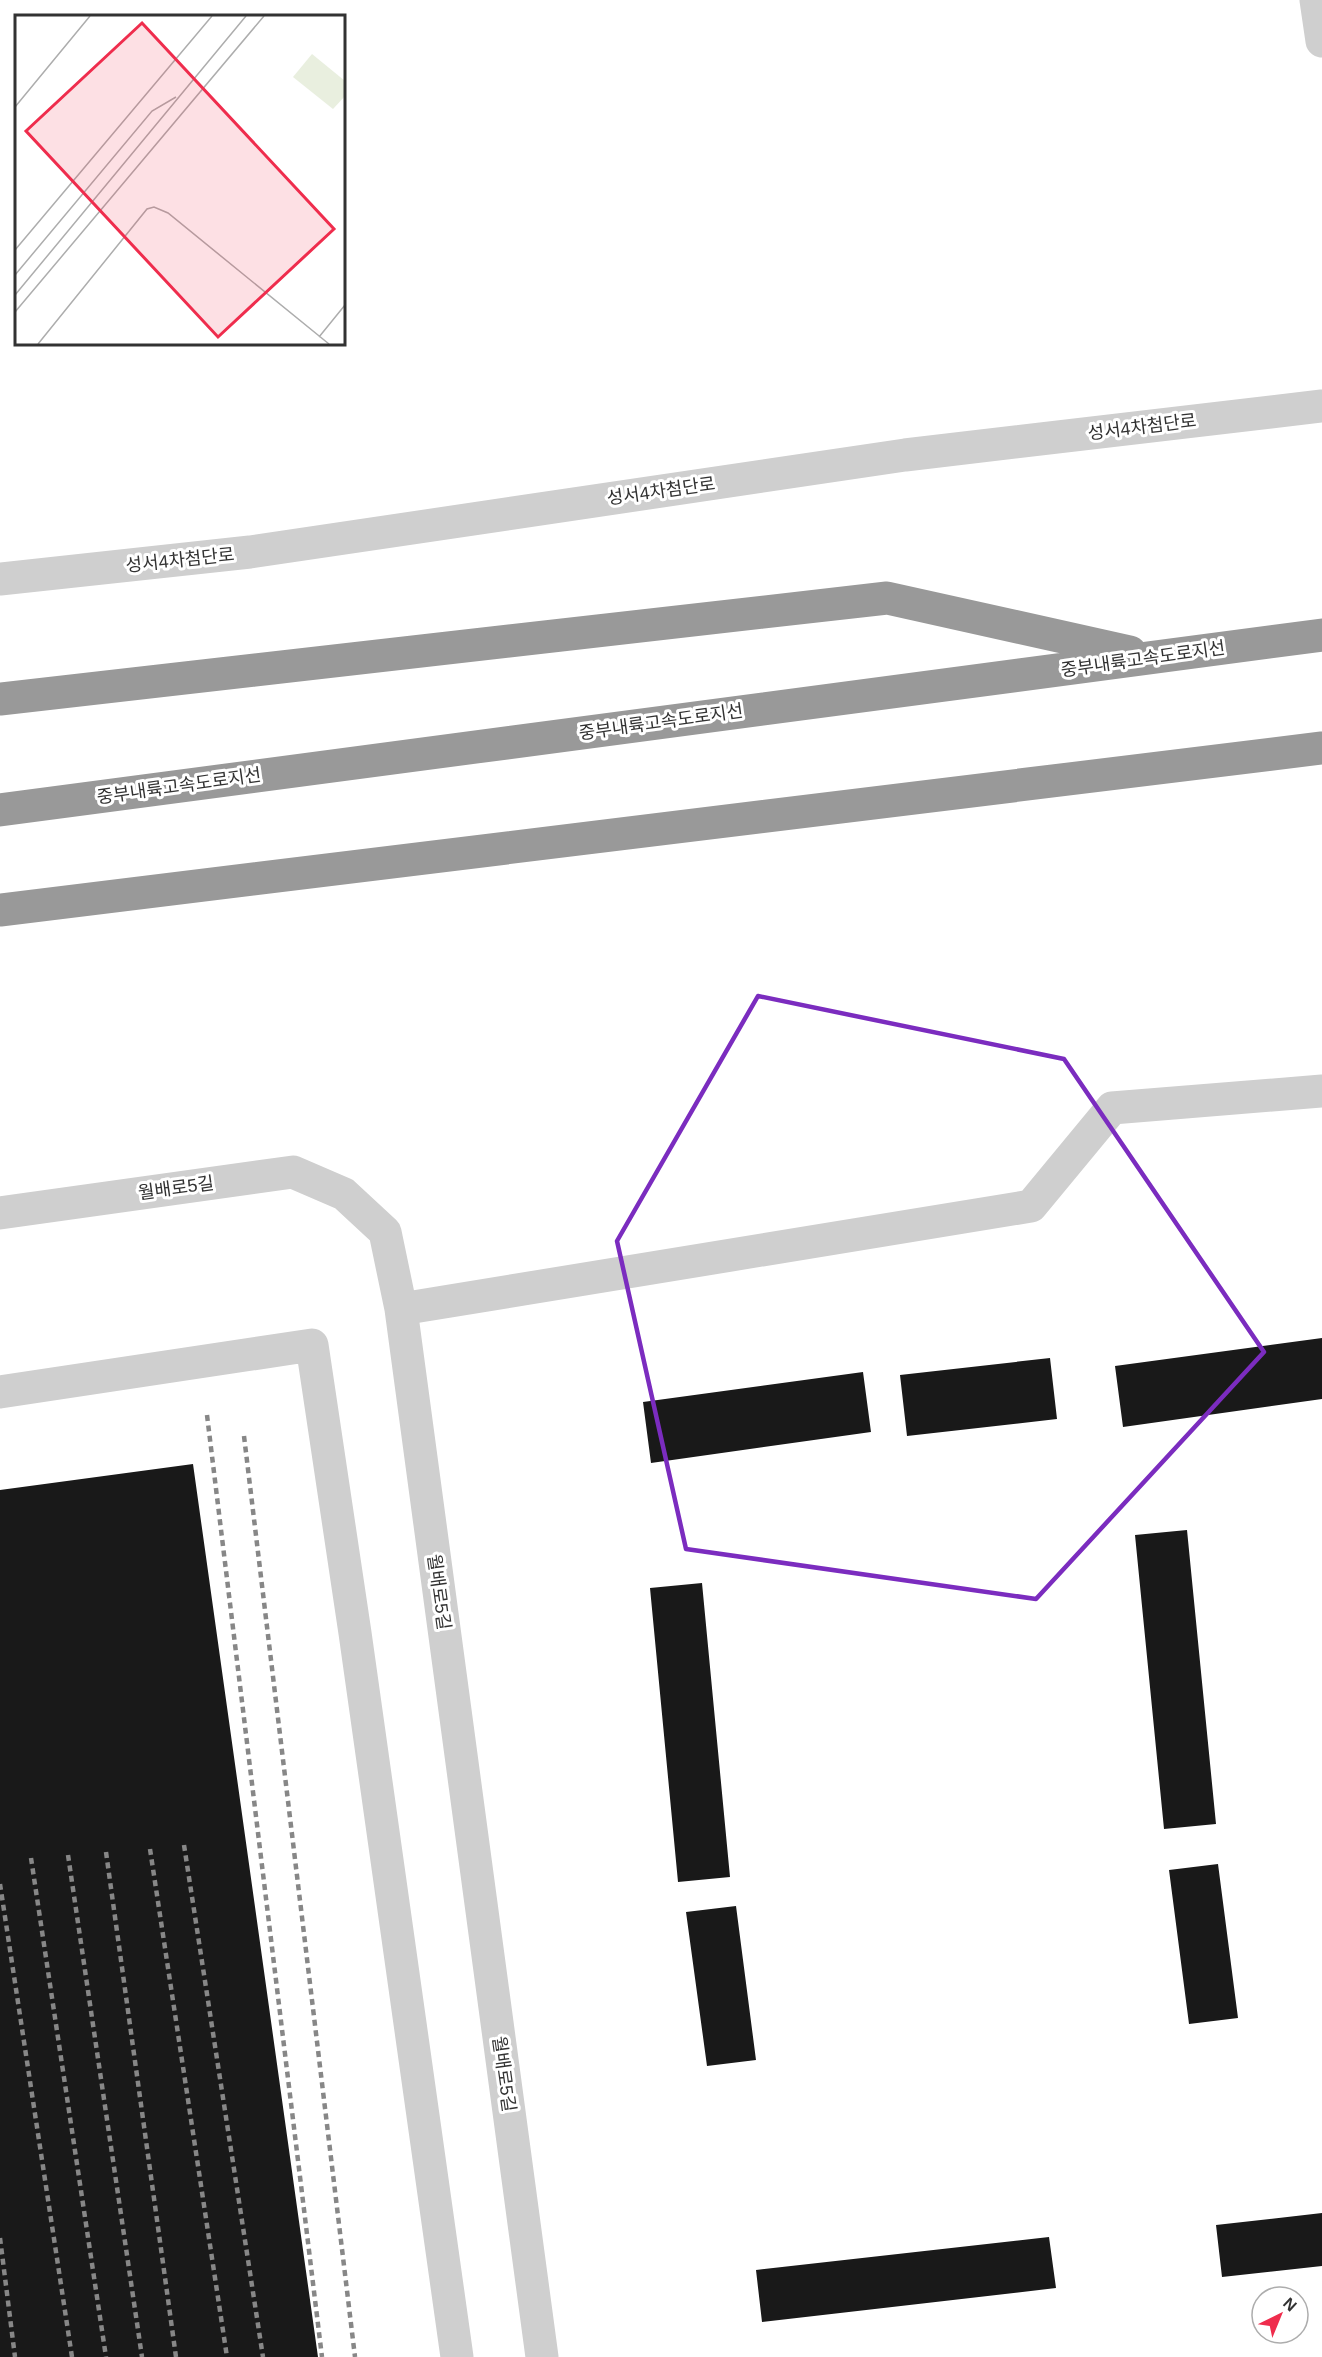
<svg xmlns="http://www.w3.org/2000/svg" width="1322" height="2357" font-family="Arial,'Noto Sans KR',sans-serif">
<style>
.building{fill:#191919}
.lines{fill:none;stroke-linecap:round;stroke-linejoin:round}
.minor{stroke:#cfcfcf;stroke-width:33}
.highway{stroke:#999;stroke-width:33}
.rail{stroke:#878787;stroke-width:4.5;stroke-dasharray:6 4.5;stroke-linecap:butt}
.marked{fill:none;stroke:#7b2cbf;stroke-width:4.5;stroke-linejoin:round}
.labels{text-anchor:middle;stroke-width:6;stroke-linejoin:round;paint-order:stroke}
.street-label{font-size:18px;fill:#323232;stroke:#fff}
.inset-road{fill:none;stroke:#adadad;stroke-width:1.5}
.view{fill:#ef2d4d;fill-opacity:0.15;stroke:#ef2d4d;stroke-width:3}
.inset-edge{fill:none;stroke:#323232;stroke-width:3}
</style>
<rect width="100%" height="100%" fill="#fff"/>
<path class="building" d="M1322 1338V1399L1123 1427 1115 1366Z
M1050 1358 1057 1419 907 1436 900 1375Z
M863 1372 871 1432 651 1463 643 1402Z
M193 1464 318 2357H0V1490Z
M1187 1530 1216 1824 1164 1829 1135 1535Z
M702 1583 730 1877 678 1882 650 1588Z
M1218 1864 1238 2018 1189 2024 1169 1870Z
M736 1906 756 2060 707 2066 686 1912Z
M1322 2213V2266L1222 2277 1216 2225Z
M1049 2237 1056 2288 762 2322 756 2270Z"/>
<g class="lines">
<path class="minor" d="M1316 0 1322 41
M0 579 250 552 905 455 1322 406
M0 1213 293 1172 344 1194 385 1232 401 1309 542 2357
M401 1309 1031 1206 1112 1108 1322 1091
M0 1392 312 1345 355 1633 457 2357"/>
<path class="highway" d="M0 699 887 598 1130 652
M0 810 1322 635
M0 910 1322 748"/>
<path class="rail" d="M207 1415 322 2357
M244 1436 355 2357
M184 1845 263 2357
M150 1849 227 2357
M106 1852 176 2357
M68 1855 142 2357
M31 1858 106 2357
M0 1884 72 2357
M0 2238 15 2357"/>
</g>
<path class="marked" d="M758 996 1064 1059 1264 1352 1036 1599 686 1549 617 1241Z"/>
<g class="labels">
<g class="street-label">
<text transform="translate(1142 427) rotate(-7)" y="6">성서4차첨단로</text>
<text transform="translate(661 491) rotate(-8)" y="6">성서4차첨단로</text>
<text transform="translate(180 560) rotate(-6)" y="6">성서4차첨단로</text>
<text transform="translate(1143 659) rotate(-8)" y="6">중부내륙고속도로지선</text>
<text transform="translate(661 722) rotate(-8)" y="6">중부내륙고속도로지선</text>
<text transform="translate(179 786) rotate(-8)" y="6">중부내륙고속도로지선</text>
<text transform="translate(176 1188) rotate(-8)" y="6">월배로5길</text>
<text transform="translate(439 1592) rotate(82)" y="6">월배로5길</text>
<text transform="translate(504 2074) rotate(82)" y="6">월배로5길</text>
</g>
</g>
<g transform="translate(15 15)">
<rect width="330" height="330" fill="#fff"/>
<path d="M297 39 330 66V81L318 94 278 62Z" fill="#e9efdf"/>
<path class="inset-road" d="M0 92 75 1M0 235 197 1M0 260 137 96 161 82M0 280 231 1M0 297 249 1M304 322 330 290M23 329 132 194 139 192 153 198 314 329"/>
<path class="view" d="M127 8 319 214 203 322 11 116Z"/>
<rect width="330" height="330" class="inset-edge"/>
</g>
<g transform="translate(1280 2315) rotate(43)"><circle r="28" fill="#ffffff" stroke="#adadad" stroke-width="1.5"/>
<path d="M0-4.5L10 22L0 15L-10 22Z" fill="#ef2d4d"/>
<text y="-9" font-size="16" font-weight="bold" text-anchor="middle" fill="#323232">N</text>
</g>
</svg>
